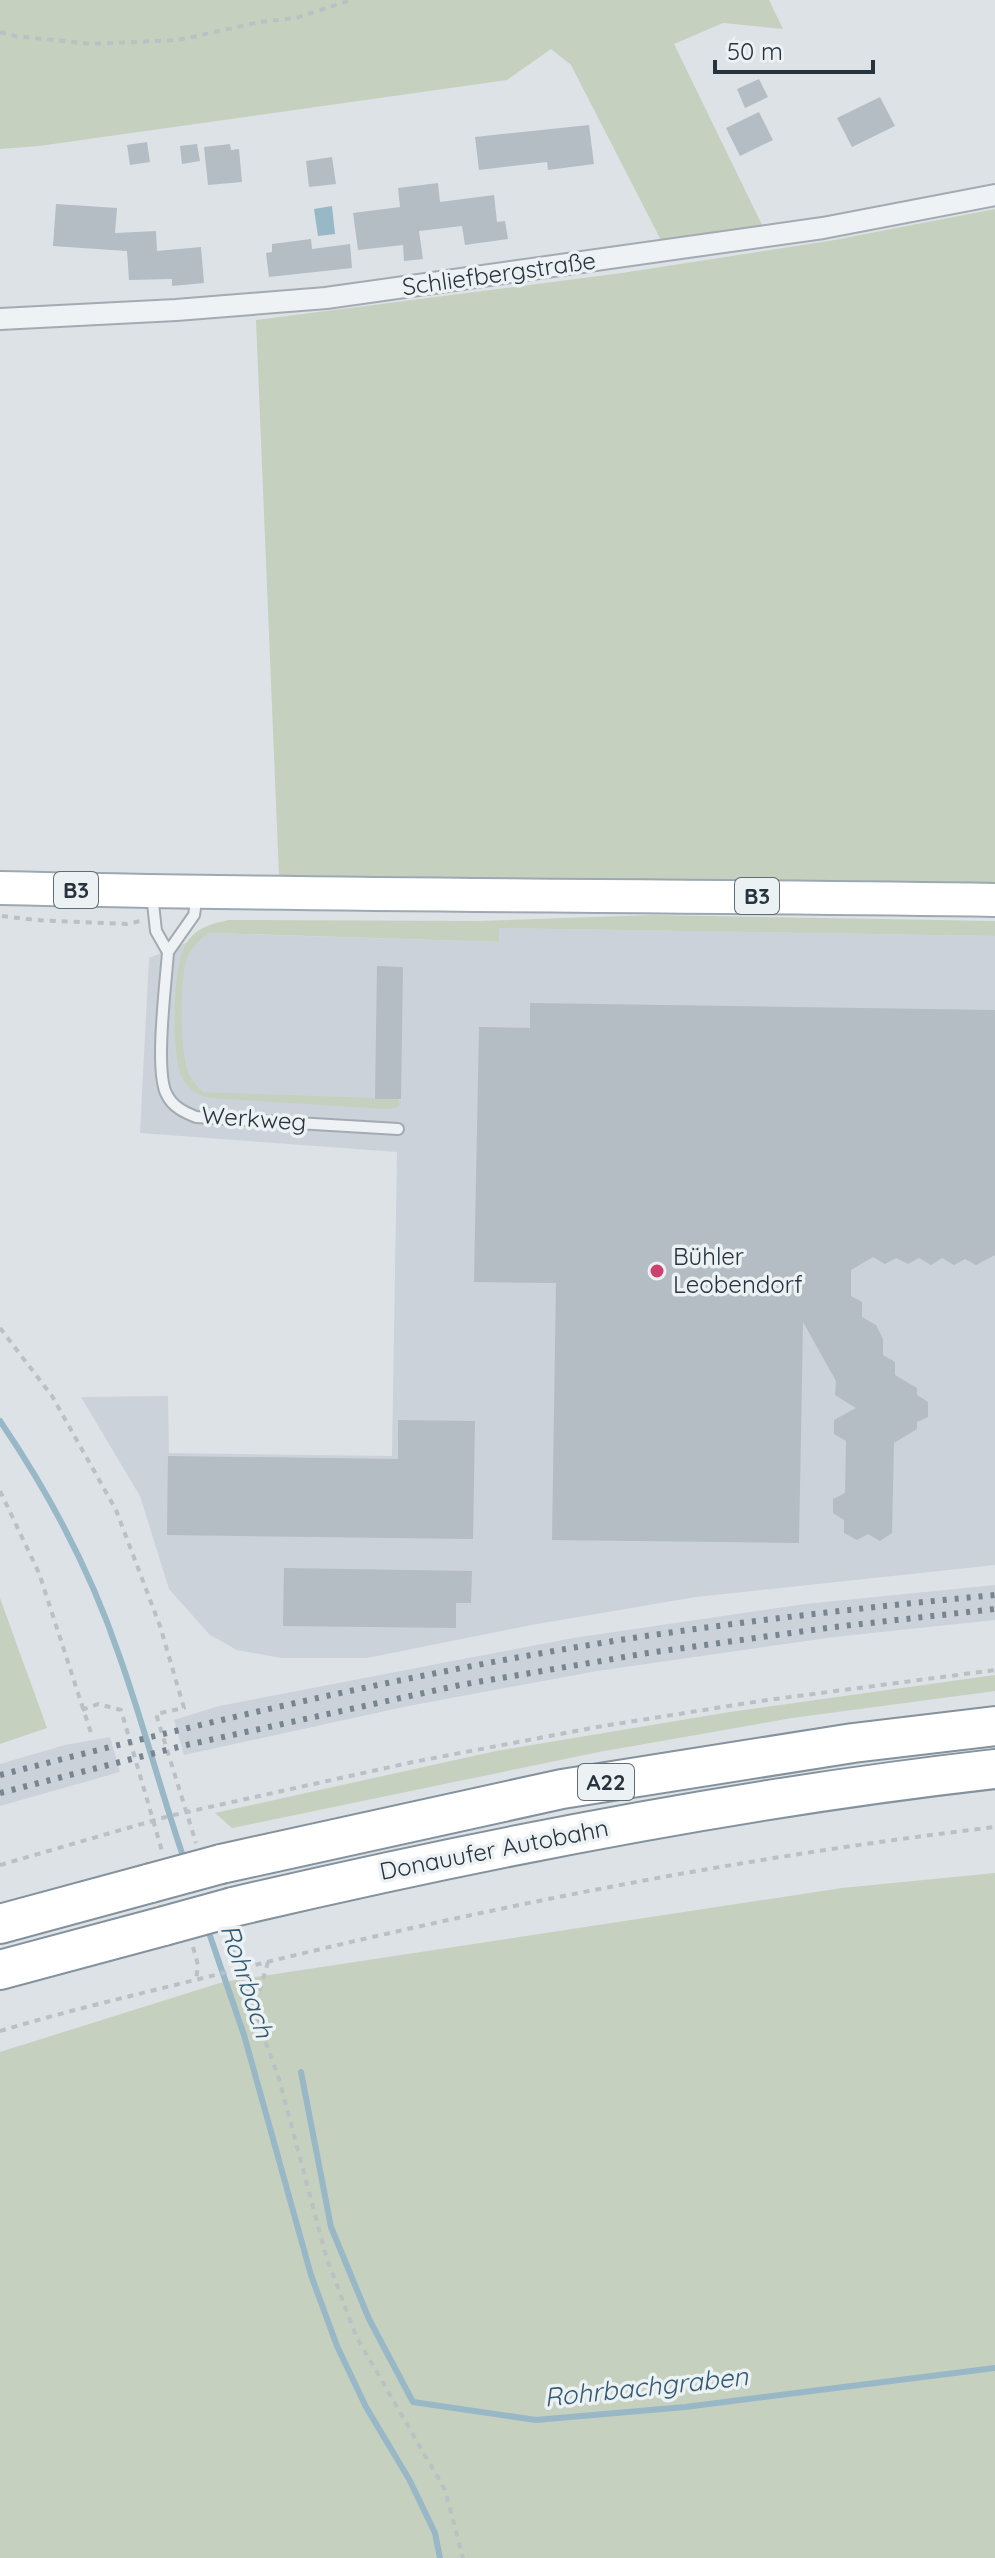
<svg xmlns="http://www.w3.org/2000/svg" width="995" height="2558" font-family="Quicksand,sans-serif">
<style>
.built{fill:#cbd2d9}
.green{fill:#c6d0be}
.water{fill:#98b7c7}
.lines{fill:none;stroke-linecap:round;stroke-linejoin:round}
.stream{stroke:#98b7c7;stroke-width:6}
.building{fill:#b4bdc3}
.service-casing{stroke:#a3aab1;stroke-width:14}
.minor-casing{stroke:#a3aab1;stroke-width:24}
.primary-casing{stroke:#9ca9b2;stroke-width:36}
.motorway-casing{stroke:#84929d;stroke-width:42}
.path{stroke:#bbc0c5;stroke-width:4;stroke-dasharray:6 6;stroke-linecap:butt}
.service{stroke:#eff2f5;stroke-width:10}
.minor{stroke:#eff2f5;stroke-width:20}
.primary{stroke:#fff;stroke-width:32}
.motorway{stroke:#fff;stroke-width:38}
.rail{stroke:#768590;stroke-width:6;stroke-dasharray:4 8;stroke-linecap:butt}
.motorway-bridge-casing{stroke:#84929d;stroke-width:42;stroke-linecap:butt}
.motorway-bridge{stroke:#fff;stroke-width:38}
.poi-dot{fill:#cc416f;stroke:#ecf1f4;stroke-width:3}
.labels{text-anchor:middle;stroke-width:7;stroke-linejoin:round;paint-order:stroke}
.shield{fill:#ecf1f4;stroke:#626c74;stroke-width:2}
.shield-label{font-size:22px;font-weight:bold;fill:#27333d}
.street-label{font-size:24px;fill:#27333d;stroke:#ecf1f4}
.poi-label{font-size:24px;fill:#27333d;stroke:#ecf1f4;text-anchor:start}
.water-label{font-size:26px;font-style:italic;fill:#315970;stroke:#ecf1f4}
</style>
<rect width="100%" height="100%" fill="#dde2e7"/>
<path class="built" d="M498 928 995 936V1565L696 1597 531 1625 367 1658H281L237 1650 210 1635 169 1589 140 1496 81 1397 168 1396 169 1453 392 1456 397 1152 140 1133 149 958 210 933 498 942Z
M995 1585V1620L834 1637 597 1671 408 1706 184 1755 174 1720 219 1706 573 1638 805 1604Z
M110 1737 120 1772 0 1806V1764L65 1745Z"/>
<path class="green" d="M0 0H769L783 29 723 23 674 44 765 231 664 246 571 65 551 49 507 80 39 146 0 149Z
M995 209V887L279 876 256 320 622 273 829 241Z
M653 915 995 921V936L499 928V942L210 933C199 938 190 949 186 961 180 984 180 1050 188 1072 191 1080 197 1086 203 1092L398 1099 400 1105 395 1108 385 1109 210 1098C197 1095 188 1089 182 1077 171 1054 172 963 187 942 198 927 211 924 229 920L479 921Z
M0 1598 47 1728 0 1744Z
M995 1675V1691L792 1718 599 1752 232 1828 215 1813 496 1751 730 1712Z
M995 1873V2558H0V2052L223 1982 842 1888Z"/>
<path class="water" d="M332 206 335 234 318 236 314 209Z"/>
<g class="lines">
<path class="stream" d="M0 1421C49 1493 91 1572 119 1655 143 1722 161 1792 184 1859
M207 1927 244 2035 311 2275 337 2346 366 2407 409 2479 435 2533 440 2558
M301 2072 331 2227 369 2319 413 2402 536 2420 685 2407 995 2368"/>
</g>
<path class="building" d="M759 79 768 97 745 108 737 89Z
M880 97 895 126 852 147 837 118Z
M759 112 773 140 740 156 726 128Z
M589 125 594 164 548 170 547 162 479 170 475 137Z
M147 142 150 162 130 165 127 145Z
M197 144 200 161 182 164 180 146Z
M230 144 231 150 239 149 242 182 208 185 204 147Z
M332 157 336 184 309 187 306 161Z
M438 183 440 202 494 195 497 222 505 221 508 239 465 245 462 226 419 231 423 259 404 261 403 245 358 250 353 213 400 207 398 188Z
M56 204 117 208 115 233 156 231 157 251 201 247 204 283 172 286V279L129 280 127 251 53 246Z
M311 239 312 249 350 244 352 268 269 277 266 253 272 252V244Z
M377 966 403 967 401 1099H375Z
M530 1003 995 1010V1255L976 1265 965 1259 954 1265 942 1258 931 1265 919 1258 908 1264 896 1258 885 1264 873 1257 851 1270V1296L862 1302V1317L876 1325 883 1339V1355L895 1362V1375L917 1388V1395L928 1402V1417L917 1422V1429L894 1443 892 1533 880 1541 868 1534 857 1540 844 1533V1520L833 1513V1499L845 1493 846 1441 834 1434V1420L856 1408 835 1395 836 1381 803 1322 799 1543 552 1540 556 1283 474 1282 479 1027 530 1028Z
M398 1420 475 1421 473 1539 167 1535 168 1456 398 1459Z
M284 1568 472 1571 471 1603H456V1628L283 1626Z"/>
<g class="lines">
<g class="service-casing">
<path id="service" d="M152 894 156 931 168 952
M168 952C166 982 154 1073 167 1095 173 1107 184 1112 196 1117L398 1129
M168 952 194 915 197 894"/>
</g>
<g class="minor-casing">
<path id="minor" d="M0 319 176 310 326 298 823 228 995 195"/>
</g>
<g class="primary-casing">
<path id="primary" d="M0 888C332 896 663 895 995 900"/>
</g>
<g class="motorway-casing">
<path id="motorway" d="M221 1864 562 1789 853 1743 995 1726
M233 1907C484 1848 738 1798 995 1769
M0 1924 151 1883
M0 1970 164 1926"/>
</g>
<path class="path" d="M0 32 15 36 92 44 178 40 260 22 296 18 351 0
M2 916 35 920 126 924 141 921
M0 1328 52 1396 116 1510 160 1626 184 1708 156 1714 196 1843
M0 1491 39 1573 92 1736
M82 1710 98 1704 121 1710 162 1851
M0 1865 169 1816 413 1762 597 1727 760 1701 995 1670
M226 1939 243 1968
M193 1947 198 1965 196 1980
M268 1962 254 2010 279 2079 326 2256 356 2336 445 2490 463 2558
M0 2031C73 2009 148 1992 223 1973 477 1909 734 1858 995 1827"/>
<use href="#service" class="service"/>
<use href="#minor" class="minor"/>
<use href="#primary" class="primary"/>
<use href="#motorway" class="motorway"/>
<path class="rail" d="M0 1775C213 1720 428 1669 646 1636 762 1619 878 1606 995 1595
M0 1793 182 1746 460 1685 648 1653 834 1627 995 1609"/>
<g class="motorway-bridge-casing">
<path id="motorway-bridge" d="M151 1883 221 1864
M164 1926 233 1907"/>
</g>
<use href="#motorway-bridge" class="motorway-bridge"/>
</g>
<circle class="poi-dot" cx="657" cy="1271" r="8"/>
<g class="labels">
<g class="shield">
<rect x="54" y="872" width="44" height="36" rx="6"/>
<rect x="735" y="878" width="44" height="36" rx="6"/>
<rect x="578" y="1764" width="56" height="36" rx="6"/>
</g>
<g class="shield-label">
<text x="76" y="898">B3</text>
<text x="757" y="904">B3</text>
<text x="606" y="1790">A22</text>
</g>
<g class="street-label">
<text transform="translate(499 274) rotate(-8)" y="8">Schliefbergstraße</text>
<text transform="translate(254 1119) rotate(4)" y="8">Werkweg</text>
<text transform="translate(494 1850) rotate(-11)" y="8">Donauufer Autobahn</text>
</g>
<g class="poi-label">
<text x="673" y="1265">Bühler<tspan x="673" dy="28">Leobendorf</tspan></text>
</g>
<g class="water-label">
<text transform="translate(247 1981) rotate(72)" y="9">Rohrbach</text>
<text transform="translate(646 2387) rotate(-6)" y="9">Rohrbachgraben</text>
</g>
</g>
<path d="M715 60v12h158v-12" fill="none" stroke="#27333d" stroke-width="4"/>
<text x="727" y="60" font-size="24" fill="#27333d" stroke="#ecf1f4" stroke-width="6" paint-order="stroke">50 m</text>
</svg>
